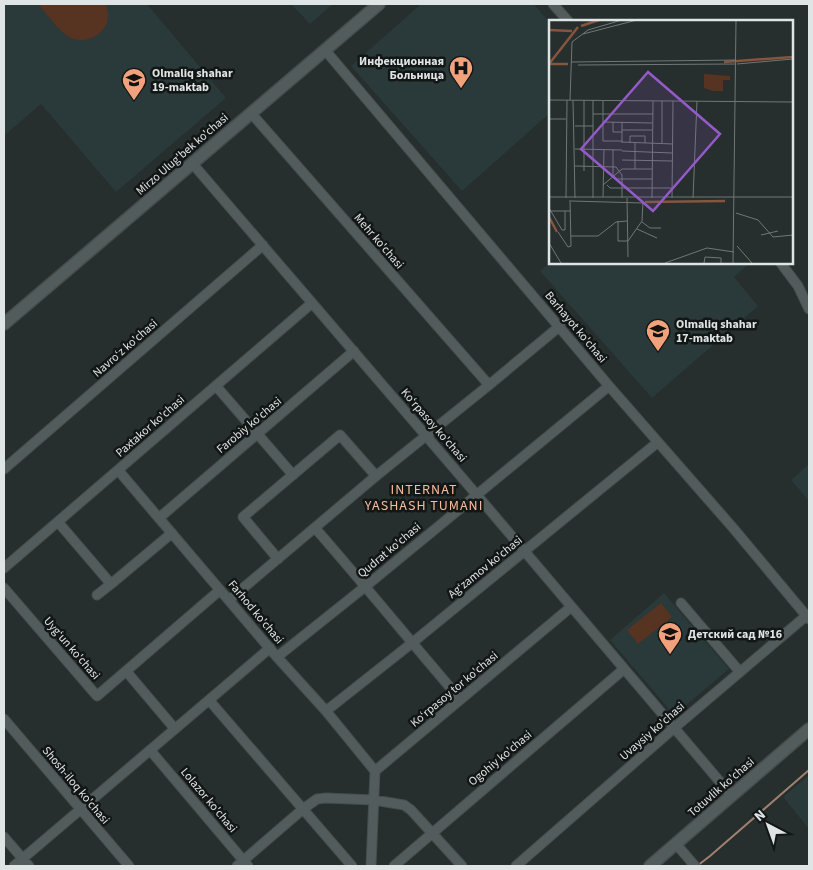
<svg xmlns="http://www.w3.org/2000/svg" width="813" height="870" font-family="'Source Sans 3',sans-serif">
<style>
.built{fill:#2a3939}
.grass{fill:#573322}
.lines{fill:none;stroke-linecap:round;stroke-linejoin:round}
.stream{stroke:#a0806f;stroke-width:2}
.minor-casing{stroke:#454c4c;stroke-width:11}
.secondary-casing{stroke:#454c4c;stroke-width:14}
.minor{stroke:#535c5c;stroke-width:9}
.secondary{stroke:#535c5c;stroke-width:11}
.labels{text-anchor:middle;stroke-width:5;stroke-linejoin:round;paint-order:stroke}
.poi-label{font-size:12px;font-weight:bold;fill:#dfe4e4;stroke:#121615;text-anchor:start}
.street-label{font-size:12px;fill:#dfe4e4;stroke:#121615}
.neighbourhood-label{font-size:14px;letter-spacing:1px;fill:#f7bb9e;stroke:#121615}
.inset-river{fill:none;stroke:#85553d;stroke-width:2.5}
.inset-road{fill:none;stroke:#707777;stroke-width:1}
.view{fill:#945ac8;fill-opacity:0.15;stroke:#945ac8;stroke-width:2.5}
.inset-edge{fill:none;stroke:#dfe4e4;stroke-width:2.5}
</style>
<rect width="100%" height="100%" fill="#262e2e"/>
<path class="built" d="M4 4H147L226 98 116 192 41 104 4 136Z
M291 4H333L310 24Z
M421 4H534L550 23V113L462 191 351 66Z
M550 262 750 263 734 277 758 306 652 398 540 271Z
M809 464V501L791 480Z
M664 593 729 669 674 715 610 640Z
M809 775V829L783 797Z"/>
<path class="grass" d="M38 4H106C108 10 109 17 107 23 101 37 85 44 71 38 59 32 47 14 38 4Z
M661 603 672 617 638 644 627 630Z"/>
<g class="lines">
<path class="stream" d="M697 866 710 856 809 770"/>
<g class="minor-casing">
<path id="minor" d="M553 4 568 21
M325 50 609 386 734 529 809 619
M251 113 489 385
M192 163 476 494 732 796
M780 262 798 286 809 309
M216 386 293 475
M4 469 263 245
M118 470 277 657 326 711 375 771
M159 518 354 351
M58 522 111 584 172 533
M315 528C364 584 411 642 460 699
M278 559 243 517 340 435 376 476
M4 568 312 303
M4 588 97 696 220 590
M97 595 111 584
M229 600 376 476 489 385 560 326
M681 603 740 672
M277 657 366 586 609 386
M126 671 175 729
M209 700 352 866
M326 711 412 643 658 442
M4 719 129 866
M150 750 248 866
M4 837 29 866
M676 844 695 866
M14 866 270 648
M237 866 303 809 317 799 326 798 374 800 404 805 411 810 462 866
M371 866 375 771 571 607
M394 866 624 669
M516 866 674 728 806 616"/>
</g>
<g class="secondary-casing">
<path id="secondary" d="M4 324 379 4
M650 866 809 729"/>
</g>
<use href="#minor" class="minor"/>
<use href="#secondary" class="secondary"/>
</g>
<defs>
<g id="hospital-pin" transform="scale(1.25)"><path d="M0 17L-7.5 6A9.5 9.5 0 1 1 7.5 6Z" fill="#f1a17b" stroke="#121615"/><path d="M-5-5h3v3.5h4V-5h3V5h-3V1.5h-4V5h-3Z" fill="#111"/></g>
<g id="school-pin" transform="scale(1.25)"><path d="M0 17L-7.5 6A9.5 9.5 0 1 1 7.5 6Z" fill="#f1a17b" stroke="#121615"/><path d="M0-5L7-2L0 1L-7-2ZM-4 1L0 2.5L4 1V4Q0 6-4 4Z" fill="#111"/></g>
</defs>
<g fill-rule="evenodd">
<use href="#hospital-pin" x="461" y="68"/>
<use href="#school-pin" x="134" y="80"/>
<use href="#school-pin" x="658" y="331"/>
<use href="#school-pin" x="670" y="634"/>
</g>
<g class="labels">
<g class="poi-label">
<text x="444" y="65" text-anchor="end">Инфекционная<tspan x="444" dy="14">Больница</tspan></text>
<text x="152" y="77">Olmaliq shahar<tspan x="152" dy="14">19-maktab</tspan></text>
<text x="676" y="328">Olmaliq shahar<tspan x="676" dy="14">17-maktab</tspan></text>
<text x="688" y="638">Детский сад №16</text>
</g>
<g class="street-label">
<text transform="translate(182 154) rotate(-41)" y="4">Mirzo Ulug'bek ko'chasi</text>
<text transform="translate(379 241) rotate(49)" y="4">Mehr ko'chasi</text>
<text transform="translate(576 327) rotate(50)" y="4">Barhayot ko'chasi</text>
<text transform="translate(125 348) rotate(-41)" y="4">Navro‘z ko'chasi</text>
<text transform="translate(249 425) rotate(-40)" y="4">Farobiy ko'chasi</text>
<text transform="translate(434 425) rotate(49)" y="4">Ko‘rpasoy ko'chasi</text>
<text transform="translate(150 426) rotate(-41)" y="4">Paxtakor ko'chasi</text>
<text transform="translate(389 550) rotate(-40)" y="4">Qudrat ko'chasi</text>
<text transform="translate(485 567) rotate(-39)" y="4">Ag‘zamov ko'chasi</text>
<text transform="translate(256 612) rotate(50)" y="4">Farhod ko'chasi</text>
<text transform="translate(72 648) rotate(49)" y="4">Uyg‘un ko'chasi</text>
<text transform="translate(454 689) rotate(-40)" y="4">Ko‘rpasoy tor ko'chasi</text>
<text transform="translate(652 731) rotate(-41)" y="4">Uvaysiy ko'chasi</text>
<text transform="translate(500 758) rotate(-40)" y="4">Ogohiy ko'chasi</text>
<text transform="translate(76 785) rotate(50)" y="4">Shosh-iloq ko'chasi</text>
<text transform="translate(721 787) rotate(-41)" y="4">Totuvlik ko'chasi</text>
<text transform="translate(209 800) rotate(50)" y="4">Lolazor ko'chasi</text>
</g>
<g class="neighbourhood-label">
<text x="424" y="494">INTERNAT<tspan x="424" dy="16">YASHASH TUMANI</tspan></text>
</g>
</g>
<g transform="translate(549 20)">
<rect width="244" height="244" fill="#262e2e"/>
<path d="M155 54 181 56V60H174V71H164L155 68Z" fill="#573322"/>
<path class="inset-river" d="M32 6 50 0M0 10 23 11M175 42 244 37M0 44 29 7M0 44H19M96 182 176 181M0 197 8 212"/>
<path class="inset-road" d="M34 14 88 0M22 42 187 40M188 44 244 39M29 45 186 44M0 80 244 82M21 80 23 22 39 10 73 0M24 80 26 178M54 81V121H73M113 81V123M44 94H104M0 99H17M54 102 103 103M64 102V112H73M26 106H44M73 110H103M73 122 124 124M73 123V102M81 123V116H96V123M26 129 73 130M64 130V155L67 159H103M73 131 123 133M73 140 123 141M26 146 67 147 73 155V178M86 149V123M35 151V80M54 165 73 149H103M58 165 61 168H123M0 177H244M54 177 55 130M17 178 18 80M44 178V80M78 178 79 237M103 178 104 81M123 178 124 81M144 178 148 81M22 181 94 183M0 188 13 210H16V191M1 191H22M187 193 209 200 224 217 244 215M69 201V221H79M93 202 101 208H112M88 209 108 218M9 212 19 227 22 226 21 180M212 215 229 211M22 216H49L67 202 78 201M79 221 93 201 94 181M0 223 12 243M188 226 203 243M116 243 158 228 185 232M155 243 156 237 172 238V243M184 243 187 0"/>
<path class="view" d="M99 52 171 114 104 191 32 129Z"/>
<rect width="244" height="244" class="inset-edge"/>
</g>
<rect width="813" height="870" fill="none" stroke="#dfe4e4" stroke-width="10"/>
<g transform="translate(768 825) rotate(319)" stroke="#121615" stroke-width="4" paint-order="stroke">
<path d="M0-4L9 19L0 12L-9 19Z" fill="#dfe4e4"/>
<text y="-8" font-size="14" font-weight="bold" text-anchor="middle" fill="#dfe4e4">N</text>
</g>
</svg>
